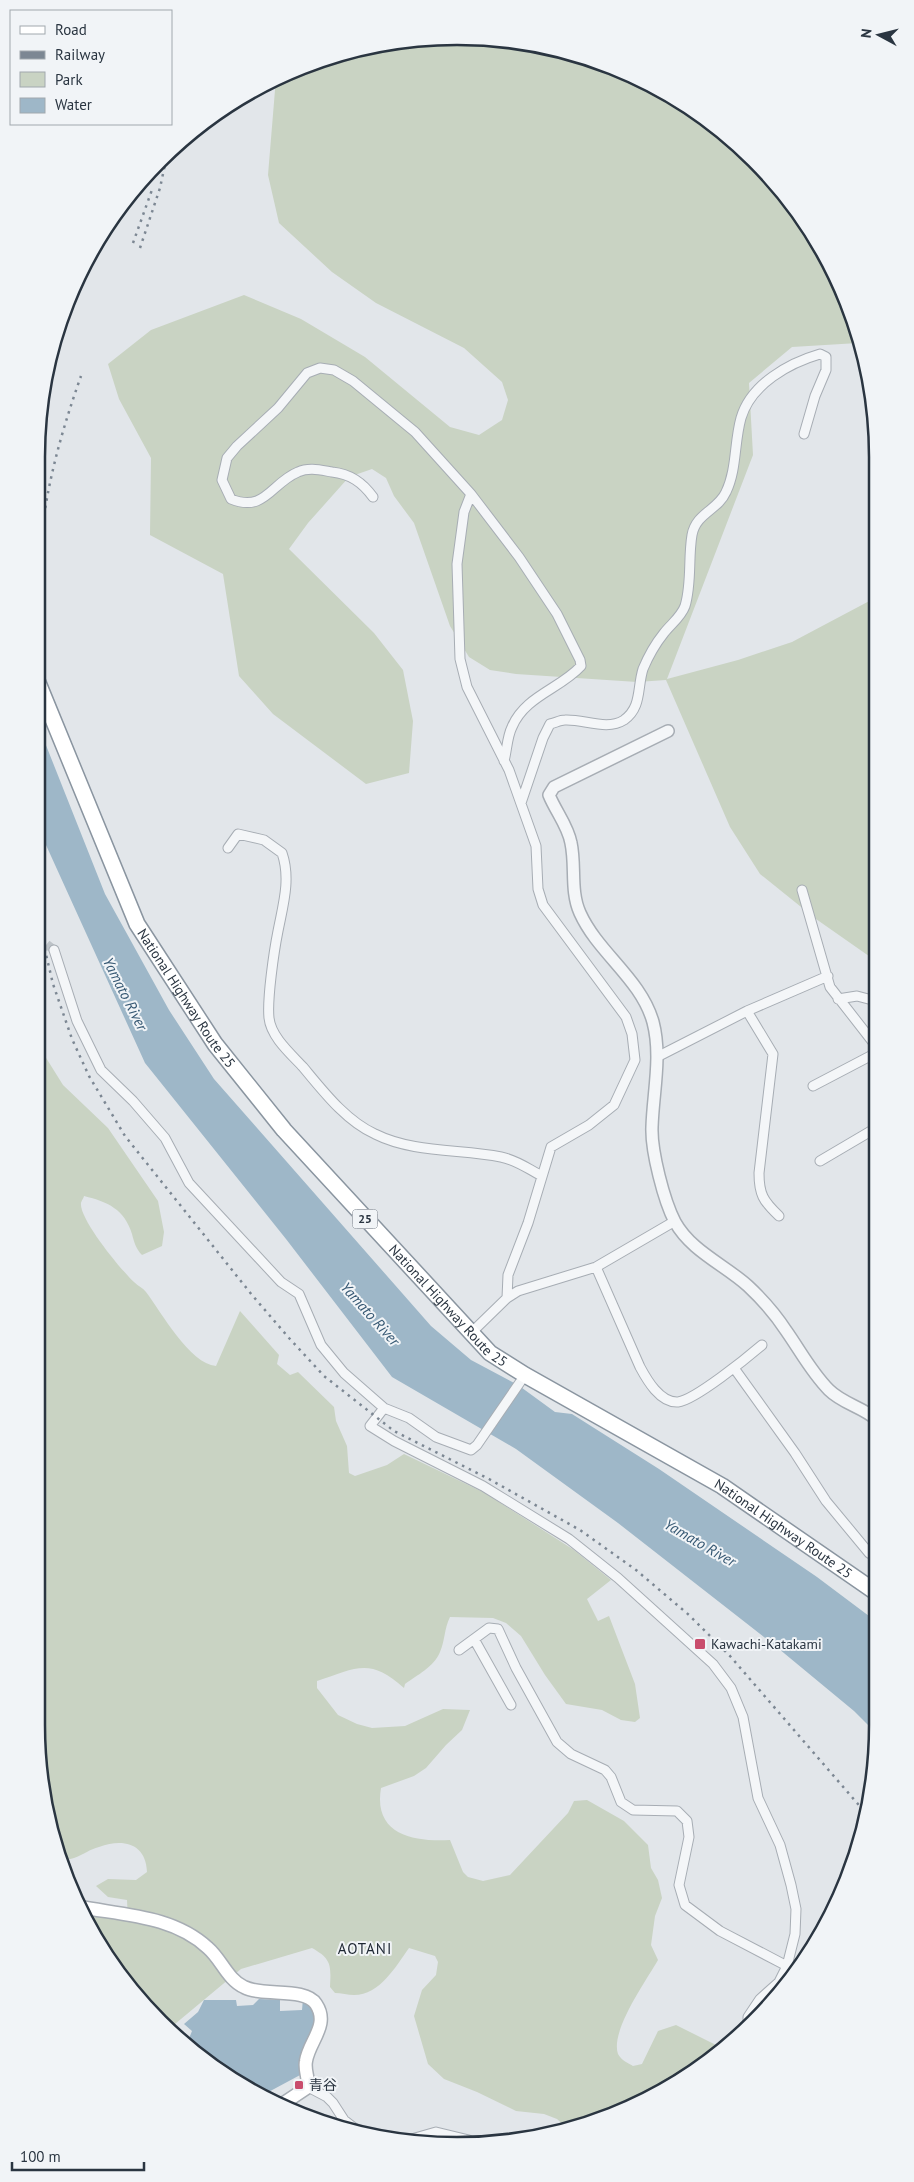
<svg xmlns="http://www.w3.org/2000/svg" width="914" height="2182" font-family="'PT Sans','Noto Sans JP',sans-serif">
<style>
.green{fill:#c9d3c3}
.water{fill:#9eb7c8}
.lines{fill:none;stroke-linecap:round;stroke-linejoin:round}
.minor-tunnel{stroke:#bdc3c8;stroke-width:9;stroke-dasharray:9 4.5;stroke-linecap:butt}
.minor-casing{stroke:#a7adb4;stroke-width:11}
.tertiary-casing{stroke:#a7adb4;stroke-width:14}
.secondary-casing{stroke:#a7adb4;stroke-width:15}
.trunk-casing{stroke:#8a95a0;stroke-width:18}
.minor{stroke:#f4f6f8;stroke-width:9}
.tertiary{stroke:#f4f6f8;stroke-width:11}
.secondary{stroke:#fff;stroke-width:12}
.trunk{stroke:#fff;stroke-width:15}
.rail{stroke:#7c8793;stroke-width:2.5;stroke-dasharray:2.5 5;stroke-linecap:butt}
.poi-dot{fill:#c94d6d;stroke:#f1f4f7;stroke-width:2}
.labels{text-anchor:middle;stroke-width:4;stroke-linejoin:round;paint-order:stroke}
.shield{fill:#f1f4f7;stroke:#666e78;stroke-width:1}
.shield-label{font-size:12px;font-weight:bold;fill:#2a3541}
.street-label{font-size:14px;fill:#2a3541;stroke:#f1f4f7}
.poi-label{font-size:14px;fill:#2a3541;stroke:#f1f4f7;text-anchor:start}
.water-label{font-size:15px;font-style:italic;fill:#365873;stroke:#f1f4f7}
.neighbourhood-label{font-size:15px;letter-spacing:1px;fill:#1d2632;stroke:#f1f4f7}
.rim{fill:none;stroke:#2a3541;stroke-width:2.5}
</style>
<rect width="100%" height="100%" fill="#e2e6ea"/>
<path class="green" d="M429 37 512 40 592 58 691 107 774 180 846 296 858 343 792 347 749 383 753 455 667 679 738 660 792 642 875 598 876 961 816 919 760 874 730 827 666 680 637 682 516 674 490 670 469 657 450 626 414 523 394 496 386 478 372 469 349 477 308 523 289 549 374 633 403 670 413 721 409 773 366 784 273 714 239 676 223 574 150 535 151 458 119 399 108 364 151 330 244 295 301 319 365 357 450 427 479 435 502 420 508 400 502 382 464 348 376 303 332 272 279 223 268 175 276 78 348 51Z
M36 1034 43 1053 63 1085 108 1128 158 1201 164 1232 162 1246 142 1255C136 1249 134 1242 132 1234 124 1209 108 1202 84 1196 84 1197 81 1202 81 1203 79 1219 122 1271 134 1282 138 1286 143 1288 146 1292 161 1312 190 1364 216 1366L240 1311 279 1355 277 1364 290 1375 298 1372 334 1407 336 1421 347 1446 349 1473 355 1476 387 1465 404 1454 485 1493 574 1550 611 1580 587 1599 598 1621 609 1616 635 1684 640 1718 635 1722 621 1720 602 1710 566 1704 545 1675 521 1636 506 1623 493 1618 450 1617C444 1629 445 1641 440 1652 434 1667 417 1675 405 1684L404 1688C370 1657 356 1668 317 1681V1688L338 1715 357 1724 372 1728 405 1726 443 1709 470 1710 462 1730 446 1745 426 1768 414 1776 381 1788C373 1835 414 1842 450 1840L463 1872 468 1877 483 1881 510 1875 568 1813 574 1801 587 1800 624 1821 648 1845 651 1868 658 1880 662 1898 655 1916 651 1945 658 1960C646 1981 610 2031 618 2054 621 2060 628 2063 633 2066L642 2064 658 2031 676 2025 724 2049 668 2089 566 2127 557 2119 544 2114 516 2111 477 2092 444 2079 428 2064 414 2016 422 1990 436 1975 438 1962 435 1956 409 1948C396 1966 380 1995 354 1995 348 1995 341 1993 335 1993L330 1987C331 1966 332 1959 312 1948L241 1969 175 2024 183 2033V2037L140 2002 92 1935 82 1912 128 1921 127 1900 108 1897 96 1886 108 1879 136 1880 147 1872C146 1844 124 1838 99 1847 90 1849 83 1855 74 1858 69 1860 64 1859 59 1860L36 1725Z"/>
<path class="water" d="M36 720 105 894 169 1010 214 1079 431 1326 471 1360 518 1385 555 1412 572 1414 659 1469 817 1577 877 1622 876 1733 854 1711 773 1644 618 1523 516 1449 392 1377 286 1239 145 1063 36 823Z
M259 1999 280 2000V2011L302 2010 303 1999 307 2000 317 2015 302 2074 261 2096 247 2090 188 2041 192 2031 184 2024 198 2012 204 2000H236L237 2006 253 2005Z"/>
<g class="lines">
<path class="minor-tunnel" d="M36 936 54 950"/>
<g class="minor-casing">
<path id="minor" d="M471 494 464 512 457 564 460 659 467 687 509 770 536 846 538 889 543 905 626 1017 632 1034 635 1060 614 1105 589 1125 551 1147 528 1223 508 1275 507 1298
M373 497C362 482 350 474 332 472 320 470 309 467 298 472 271 483 265 513 231 499L222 480 227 458 237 446 278 408 307 373 320 368 334 370 353 381 415 432 471 494 519 557 557 614 580 660 581 666C560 689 525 696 512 727 507 737 507 750 504 761
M521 803 543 738 550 724C555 723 560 720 565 720 584 719 607 731 624 720 642 707 637 688 643 669 648 657 656 643 664 633 671 624 681 617 685 606 692 583 688 558 692 535 696 513 718 510 726 492 737 469 734 443 741 418 751 384 789 363 820 354L826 357V370L815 396 804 434
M228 848 238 834 264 840 282 853C291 879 283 905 278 931 274 951 267 999 269 1018 271 1037 291 1054 303 1067 323 1091 346 1121 375 1134 413 1153 460 1149 501 1157 517 1160 528 1169 542 1176
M802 890 830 987 876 1046
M54 950 77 1021 101 1070 133 1101 165 1138 189 1183 281 1282 299 1294 321 1345 344 1373 384 1408 370 1426 394 1441 483 1486 569 1539 618 1578 713 1664 731 1688 743 1717 758 1798 780 1845 791 1885 796 1909 795 1934 787 1966 779 1982 760 1999
M838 999 857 996 876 1001
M747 1011 773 1054 759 1173C759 1194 763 1201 779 1216
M657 1057 747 1011 828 976
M813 1086 876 1053
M820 1161 876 1128
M596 1267 640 1367C647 1380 660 1403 678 1402 695 1400 748 1357 762 1345
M471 1333 507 1298 518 1291 596 1267 675 1221
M734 1368 795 1453 826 1501 869 1553 877 1558
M384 1408 409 1418 436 1437 471 1450 477 1445 525 1375
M474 1639 511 1705
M459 1650 489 1628 498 1629 516 1668 557 1742 571 1754 605 1770 611 1777 621 1802 633 1810 677 1811 687 1821 689 1837 679 1885 685 1905 720 1931 787 1966
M748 2027V2017L760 1999H774
M308 2087 327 2097 333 2103 344 2120 361 2133
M401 2142 436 2132 469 2140"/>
</g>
<g class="tertiary-casing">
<path id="tertiary" d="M668 731 554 787 549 795C556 812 568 826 571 843 576 866 570 891 580 913 598 953 641 979 653 1022 662 1056 653 1093 652 1127 651 1151 664 1201 675 1222 691 1251 725 1265 748 1286 763 1300 776 1315 787 1332 801 1352 812 1373 829 1390 843 1404 863 1407 877 1420
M877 1593V1557"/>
</g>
<g class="secondary-casing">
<path id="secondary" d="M80 1907C124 1915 174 1916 208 1948 221 1959 228 1980 244 1987 263 1997 305 1987 316 2004 330 2025 309 2041 306 2061 304 2070 309 2078 308 2087L281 2105"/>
</g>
<g class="trunk-casing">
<g id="trunk">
<path id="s1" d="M36 678 137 924 215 1044 284 1130 490 1353 525 1375 722 1486 877 1593"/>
</g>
</g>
<use href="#minor" class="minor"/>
<use href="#tertiary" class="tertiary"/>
<use href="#secondary" class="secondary"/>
<use href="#trunk" class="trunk"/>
<path class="rail" d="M133 243 153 187
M140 248 160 188 167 155
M43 523C50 472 64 424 81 376
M36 701 40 637
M36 912 53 984 72 1039 89 1076 125 1136 252 1295 289 1338 324 1376 394 1431 489 1479 580 1530 636 1570 689 1615 730 1656 864 1811"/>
</g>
<g class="poi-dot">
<rect x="694" y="1638" width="12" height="12" rx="2.5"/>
<rect x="294" y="2080" width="10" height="10" rx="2.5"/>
</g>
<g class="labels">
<rect class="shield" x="352.5" y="1209.5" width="25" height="19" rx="4"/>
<g class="shield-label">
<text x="365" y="1223">25</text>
</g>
<g class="street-label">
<text dy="5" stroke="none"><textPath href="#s1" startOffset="355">National Highway Route 25</textPath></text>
<text dy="5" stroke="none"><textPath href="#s1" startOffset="760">National Highway Route 25</textPath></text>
<text dy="5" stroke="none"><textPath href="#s1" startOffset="1165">National Highway Route 25</textPath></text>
</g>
<g class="poi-label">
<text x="711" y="1649">Kawachi-Katakami</text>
<text x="309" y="2090">青谷</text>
</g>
<g class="water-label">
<text transform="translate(125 994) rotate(63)" y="5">Yamato River</text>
<text transform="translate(370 1314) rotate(48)" y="5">Yamato River</text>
<text transform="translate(700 1543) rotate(30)" y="5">Yamato River</text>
</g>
<g class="neighbourhood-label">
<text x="365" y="1954">AOTANI</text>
</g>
</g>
<path d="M0 0H914V2182H0ZM457 45H457A412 412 0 0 1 869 457V1725A412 412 0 0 1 457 2137H457A412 412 0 0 1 45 1725V457A412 412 0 0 1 457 45Z" fill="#f1f4f7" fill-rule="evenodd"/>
<path class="rim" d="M457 45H457A412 412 0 0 1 869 457V1725A412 412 0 0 1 457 2137H457A412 412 0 0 1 45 1725V457A412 412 0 0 1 457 45Z"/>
<rect x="10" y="10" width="162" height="115" fill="#f1f4f7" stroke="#a1a8ae"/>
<rect x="20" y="26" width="25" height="8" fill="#ffffff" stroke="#a1a8ae"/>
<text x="55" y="35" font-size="15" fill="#2a3541">Road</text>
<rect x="20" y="51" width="25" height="8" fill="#7c8793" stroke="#a1a8ae"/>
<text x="55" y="60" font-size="15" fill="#2a3541">Railway</text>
<rect x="20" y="72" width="25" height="15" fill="#c9d3c3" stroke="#a1a8ae"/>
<text x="55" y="85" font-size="15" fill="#2a3541">Park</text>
<rect x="20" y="98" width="25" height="15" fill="#9eb7c8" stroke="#a1a8ae"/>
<text x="55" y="110" font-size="15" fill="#2a3541">Water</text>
<g transform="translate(879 35) rotate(277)" stroke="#f1f4f7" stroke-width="4" paint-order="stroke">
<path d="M0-4L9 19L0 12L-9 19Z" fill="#2a3541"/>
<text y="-8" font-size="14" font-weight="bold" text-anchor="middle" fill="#2a3541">N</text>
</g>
<path d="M12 2162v8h132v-8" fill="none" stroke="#2a3541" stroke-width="2.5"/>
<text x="20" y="2162" font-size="15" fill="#2a3541" stroke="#f1f4f7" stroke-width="4" paint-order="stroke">100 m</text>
</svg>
